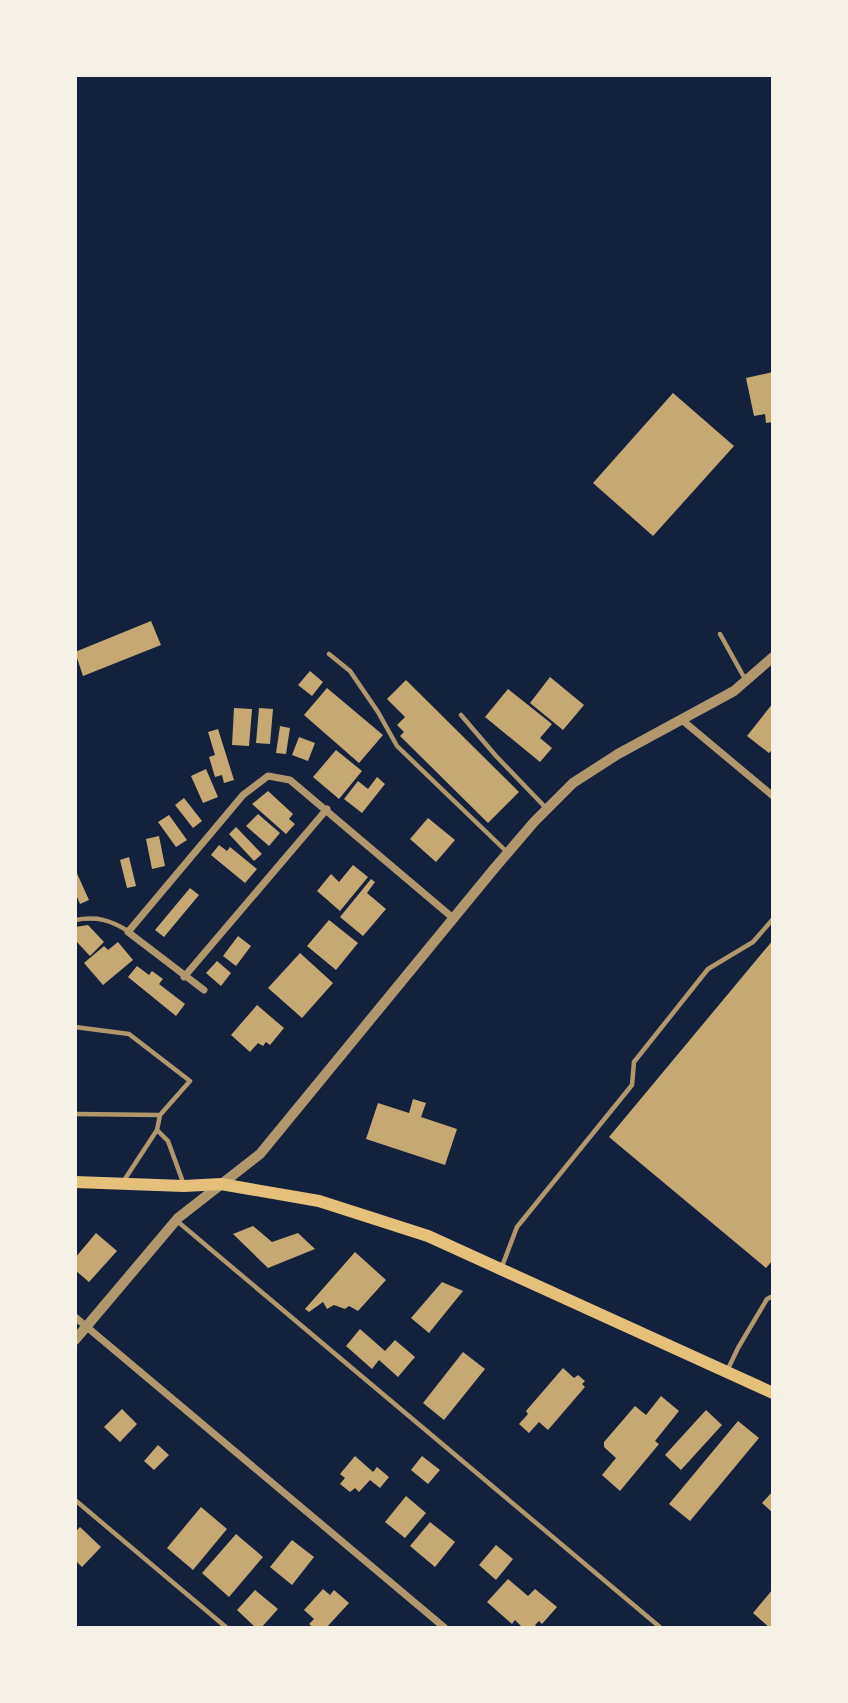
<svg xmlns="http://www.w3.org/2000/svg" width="848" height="1703" font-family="'Noto Sans',sans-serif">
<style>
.building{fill:#c6a872}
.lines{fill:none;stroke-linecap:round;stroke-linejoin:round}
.service{stroke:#b1986c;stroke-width:4.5}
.minor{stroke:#b1986c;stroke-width:7}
.tertiary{stroke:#b1986c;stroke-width:10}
.secondary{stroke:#e5c07b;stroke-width:12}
</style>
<rect width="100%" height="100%" fill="#14213d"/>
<path class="building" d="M773 372V422L766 423 765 414 754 416 746 378Z
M673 393 734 446 653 536 593 483Z
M151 621 161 645 83 676 75 652Z
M310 671 323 682 312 696 298 685Z
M550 677 584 705 563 730 530 703Z
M406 680 519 792 488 823 400 736 404 732 397 725 405 717 387 699Z
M327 688 383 735 359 763 304 715Z
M508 689 552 724 540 738 552 748 540 762 485 717Z
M773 703V749L769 753 747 736Z
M234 708 252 709 249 746 232 745Z
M259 708 273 709 270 744 256 743Z
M280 726 290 728 286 754 276 753Z
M218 729 234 780 224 783 222 775 215 777 209 757 215 755 208 732Z
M299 737 315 743 308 761 292 755Z
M336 750 362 771 339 799 313 777Z
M206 769 218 797 203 803 191 776Z
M377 777 385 784 362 813 344 799 358 781 368 789Z
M268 791 293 814 289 819 295 824 286 834 252 804Z
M184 798 202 821 193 828 175 805Z
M258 814 280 833 269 846 246 826Z
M169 815 187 840 176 847 158 822Z
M428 818 455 840 436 862 410 839Z
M236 827 262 854 254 861 229 834Z
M159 836 165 866 152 869 146 839Z
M219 845 227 851 230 847 257 869 245 883 211 855Z
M129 857 136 886 127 888 120 860Z
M353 865 368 877 340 911 317 891 331 874 339 882Z
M75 869 89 900 80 904 75 892Z
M371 879 375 882 367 893 386 909 363 936 340 917Z
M190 888 199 895 164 937 155 930Z
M329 920 358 943 336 970 307 946Z
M88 925 104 942 90 956 75 940V927Z
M238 936 251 946 236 966 223 956Z
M773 940V1260L766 1268 609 1137Z
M118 942 133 960 103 985 84 963 104 946 108 950Z
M300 953 333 983 302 1018 268 988Z
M217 961 231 973 221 986 206 973Z
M137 966 149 975 152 971 163 979 159 984 185 1004 176 1016 128 977Z
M257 1005 284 1028 270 1045 266 1042 263 1046 258 1043 250 1052 231 1035Z
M413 1099 426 1103 421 1117 457 1129 445 1165 366 1139 378 1103 409 1113Z
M253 1226 272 1242 298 1233 315 1249 268 1268 233 1234Z
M96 1233 117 1251 89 1282 75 1270V1258Z
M355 1252 386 1280 358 1311 349 1306 345 1309 334 1305 327 1309 323 1302 309 1312 305 1309Z
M442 1282 463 1291 429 1333 411 1318Z
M360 1329 385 1351 395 1340 415 1357 398 1377 379 1360 372 1369 346 1346Z
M463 1352 485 1369 444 1420 423 1403Z
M563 1368 574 1378 578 1375 585 1381 582 1384 585 1387 548 1430 539 1422 529 1433 519 1424 528 1414 526 1411Z
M661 1396 679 1411 655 1441 659 1444 620 1491 602 1475 616 1458 604 1447V1442L635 1406 646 1415Z
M122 1409 137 1424 120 1442 104 1427Z
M706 1410 722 1425 681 1470 665 1455Z
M738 1421 759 1438 690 1521 669 1504Z
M158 1445 169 1455 154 1470 144 1461Z
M355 1456 373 1472 377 1467 389 1477 380 1488 370 1480 359 1492 355 1488 350 1492 340 1484 345 1478 340 1474Z
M422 1456 440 1470 428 1484 411 1470Z
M773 1491V1513L762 1503Z
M406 1496 426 1513 405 1538 385 1522Z
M201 1507 227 1529 193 1570 167 1548Z
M430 1522 455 1542 435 1567 410 1546Z
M80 1527 101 1547 82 1567 75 1560V1532Z
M236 1534 263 1557 229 1597 202 1573Z
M292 1540 314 1557 292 1585 270 1567Z
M496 1545 513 1559 496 1580 479 1565Z
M508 1579 528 1596 535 1589 557 1607 542 1624 539 1621 535 1625 538 1628H523L515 1620 512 1624 487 1602Z
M323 1589 330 1595 334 1590 349 1603 326 1628H314L309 1624 314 1619 304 1610Z
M773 1589V1628H770L753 1613Z
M255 1590 278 1609 261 1628H256L237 1610Z"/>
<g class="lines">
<path class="service" d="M720 634 745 679
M329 654 350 671 378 712 397 746 507 852
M461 715 496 756 546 808
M75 920C97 916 110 920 128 931
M75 1027 129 1034 190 1081 160 1115 157 1130 123 1182
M75 1114 160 1115
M157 1130 168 1141 184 1185
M177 1221 661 1628
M501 1269 517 1227 632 1085 634 1062 708 969 753 942 773 919
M727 1371 738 1348 767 1299 773 1296
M75 1500 227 1628"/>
<path class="minor" d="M682 720 773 796
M184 977 327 809
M204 990 128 932 243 795 268 776 290 780 453 918
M75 1317 445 1628"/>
<path class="tertiary" d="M75 1340 178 1218 260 1154 493 870 534 822 573 783 618 754 734 691 773 657"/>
<path class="secondary" d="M75 1182 184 1186 221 1184 319 1201 428 1236 773 1393"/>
</g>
<rect width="848" height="1703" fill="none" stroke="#f6f1e7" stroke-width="154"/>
</svg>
